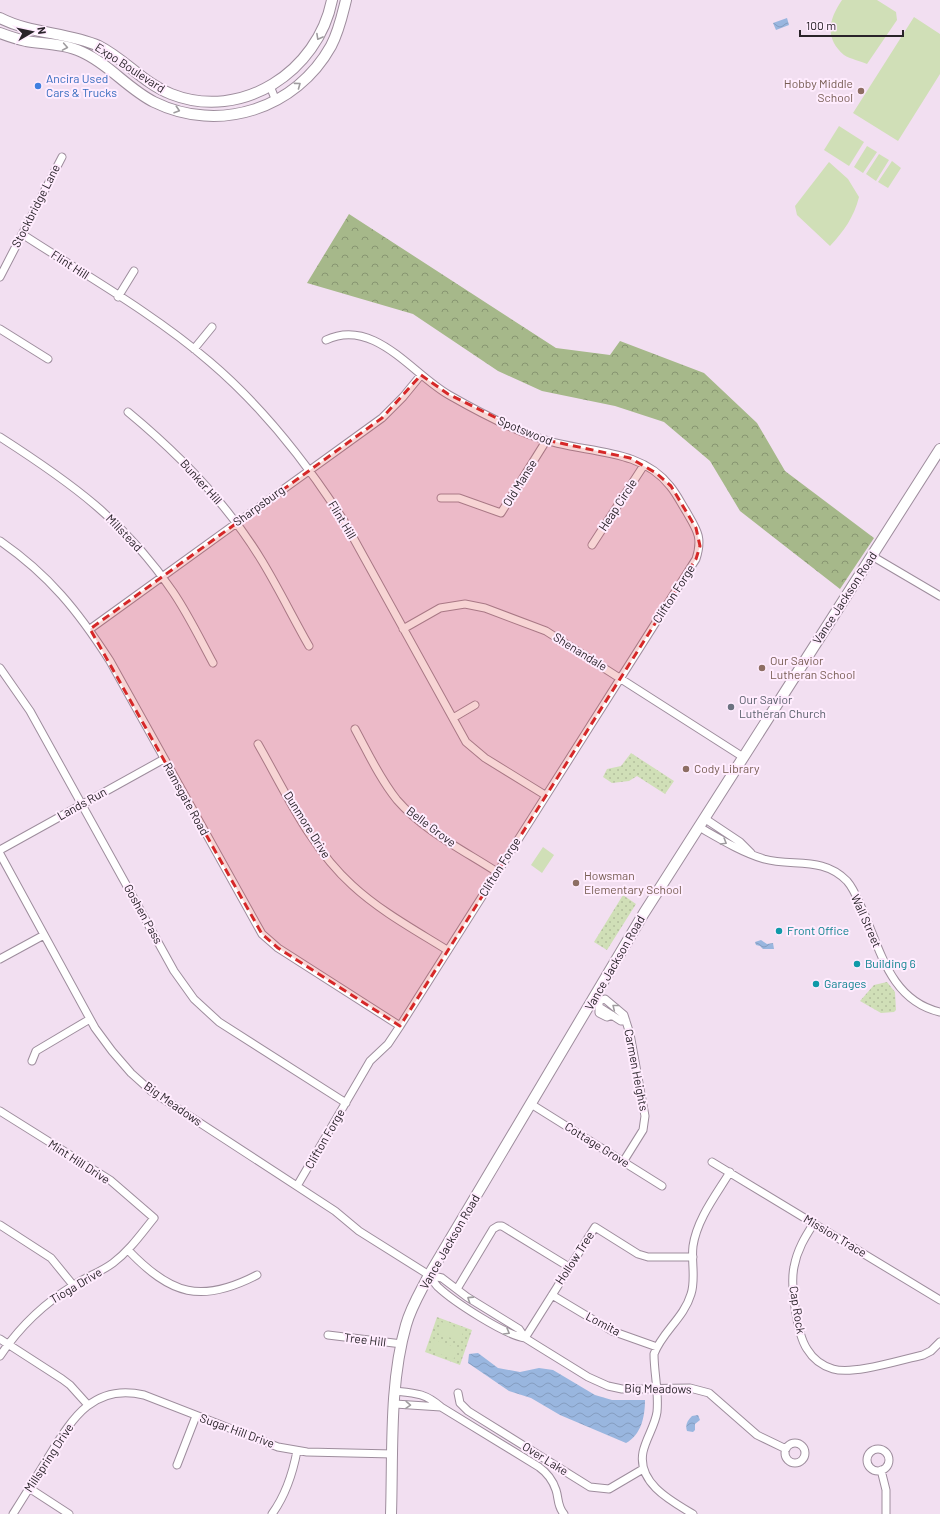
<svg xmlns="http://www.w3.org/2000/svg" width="940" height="1514" font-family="Barlow,sans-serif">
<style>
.forest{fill:url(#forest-crowns)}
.park{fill:url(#park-dots)}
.pitch{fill:#d0dfb7}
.water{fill:url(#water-waves)}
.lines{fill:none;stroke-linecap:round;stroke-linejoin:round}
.street-casing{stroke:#9e8d9d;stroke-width:9}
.secondary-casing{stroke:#9e8d9d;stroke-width:12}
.street{stroke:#fff;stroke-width:7}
.secondary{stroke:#fff;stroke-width:10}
.oneway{stroke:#9f9c9f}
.marked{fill:#d62828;fill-opacity:0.2;stroke:#d62828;stroke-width:3;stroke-dasharray:8 5;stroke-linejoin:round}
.shop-dot{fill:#3f7fe0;stroke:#ffecfe;stroke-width:1.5}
.education-dot{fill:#8d6e63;stroke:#ffecfe;stroke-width:1.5}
.worship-dot{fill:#6b7280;stroke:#ffecfe;stroke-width:1.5}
.culture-dot{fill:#0f9aa8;stroke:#ffecfe;stroke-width:1.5}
.labels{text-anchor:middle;stroke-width:4;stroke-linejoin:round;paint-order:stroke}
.street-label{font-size:12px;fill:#292329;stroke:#ffecfe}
.shop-label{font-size:12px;fill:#366cbe;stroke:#ffecfe;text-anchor:start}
.education-label{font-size:12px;fill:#785e54;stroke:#ffecfe;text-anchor:start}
.worship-label{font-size:12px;fill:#5b616d;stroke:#ffecfe;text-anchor:start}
.culture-label{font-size:12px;fill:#0d838f;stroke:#ffecfe;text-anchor:start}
</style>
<defs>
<pattern id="forest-crowns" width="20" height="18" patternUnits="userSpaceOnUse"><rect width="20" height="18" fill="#a6b88a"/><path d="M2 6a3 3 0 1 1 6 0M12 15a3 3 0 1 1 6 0" fill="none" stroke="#879571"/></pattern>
<pattern id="park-dots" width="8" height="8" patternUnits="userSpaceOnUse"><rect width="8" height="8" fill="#d0dfb7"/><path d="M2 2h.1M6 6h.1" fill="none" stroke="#b3bf9d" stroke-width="1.8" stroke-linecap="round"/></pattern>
<pattern id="water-waves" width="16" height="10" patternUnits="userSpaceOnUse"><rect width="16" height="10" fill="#99b6df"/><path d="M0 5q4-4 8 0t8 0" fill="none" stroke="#849cbf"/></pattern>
</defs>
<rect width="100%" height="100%" fill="#f2dff1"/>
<path class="forest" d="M349 214 556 348 610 355 620 341 704 373 757 423 785 471 874 538 840 589 740 511 710 461 664 422 615 406 542 391 498 371 413 314 307 283Z"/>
<path class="park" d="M631 753 674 781 665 794 637 776 629 781 612 783 603 777 607 769 621 766Z
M623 895 636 904 607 950 594 942Z
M887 982 895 992 896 1010 894 1012 881 1013 860 1001 874 985Z
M437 1317 472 1330 460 1365 425 1352Z"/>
<path class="pitch" d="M842 0H877L896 12 897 20 867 64C861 61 850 59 844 55 824 38 829 19 842 0Z
M914 17 940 34V74L898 141 853 113Z
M839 126 864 142 849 166 824 150Z
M867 146 877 152 863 173 854 167Z
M879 154 889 160 876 181 866 174Z
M892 161 901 168 888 188 878 182Z
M829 162 848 179 859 197C854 217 844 231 830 246L797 215 795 206Z
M543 847 554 855 542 873 531 865Z
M441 1322 464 1330 460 1341 437 1333Z
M435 1340 458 1348 454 1359 431 1351Z"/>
<path class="water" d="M787 18 789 25 776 30 773 23Z
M761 940 767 944 773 943 774 949H763L760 946 756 945 755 942Z
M478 1353 498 1368 520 1372 539 1368 553 1370 595 1395 612 1400H645C645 1417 641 1435 626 1443L560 1415 531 1398 509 1391 468 1363 469 1354Z
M698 1415 700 1420 695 1424V1430L693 1432 687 1431C685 1425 687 1421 692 1416Z"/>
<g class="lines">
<g class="street-casing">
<path id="street" d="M270 86 276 101
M22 234C85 275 153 313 210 362 263 407 306 462 344 521L466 742 485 758 545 795
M0 277 62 157
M118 297 134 271
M0 329 48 359
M194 349 212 327
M128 412C180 455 227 503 262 561 279 589 293 618 309 646
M0 437C70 482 125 521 173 592 188 614 200 639 213 663
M441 498H459L501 513 546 441
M0 541C49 575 78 611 110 661L262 934 278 948 400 1026
M592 545 644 465
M872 556 940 596
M90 629 382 418 403 397 421 375
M403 629 440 608 465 604 485 608 546 631 743 757
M0 668 30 711 174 971 194 999 219 1022 346 1103
M453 718 475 705
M355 729C368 753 380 779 397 800 424 831 463 850 497 872
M258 744C286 793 310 847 352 885 380 911 415 930 447 950
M704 818 740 842 751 853
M699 827C720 839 741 852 764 859 793 867 823 856 847 881 855 890 859 903 864 913 881 953 892 1001 940 1012
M0 850 164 759
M0 854 95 1028 112 1051 131 1073 151 1091 335 1211 359 1231 429 1275 442 1278 467 1297 519 1329 525 1338
M0 959 44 935
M599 1001 605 999 624 1015 630 1034 645 1116 643 1130 623 1162
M599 1004V1013L607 1017 612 1015
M599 1007 621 1021H626
M32 1061 36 1051 90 1019
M531 1104 662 1186
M0 1111 110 1180 154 1218C141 1234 130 1250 113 1263 101 1272 86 1277 74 1285 43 1304 20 1326 0 1356
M712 1162 940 1300
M297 1186 370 1061 388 1044 400 1026 696 559C703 537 697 530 686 511 681 503 676 493 670 486 639 446 582 454 539 438 508 428 477 411 449 395 412 374 374 317 326 340
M814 1223C805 1237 797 1250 794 1267 790 1285 797 1334 807 1349 813 1359 823 1366 833 1369 854 1375 900 1360 923 1355L931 1351 940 1342
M0 1225 51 1258 73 1285
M128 1250C171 1295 201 1304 257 1275
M429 1275C432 1279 435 1284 438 1287 454 1302 505 1335 525 1338L588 1377 608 1386 622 1389 690 1388 709 1393 757 1435 786 1449
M457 1289 493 1229 498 1226H502L569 1267
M552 1295 612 1331 657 1347
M328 1335 402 1344
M525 1338 595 1227 638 1254 648 1257H693
M0 1339 62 1379 70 1385 88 1405
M395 1391C415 1393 425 1393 441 1407L539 1467C546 1472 553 1481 556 1490 559 1499 557 1506 564 1514
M458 1393 460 1403 468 1411 590 1487 609 1489 643 1469
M395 1404 441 1407
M785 1453a10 10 0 1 1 20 0a10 10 0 1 1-20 0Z
M867 1460a11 11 0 1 1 22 0a11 11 0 1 1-22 0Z
M177 1465 196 1416
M881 1470 886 1490V1514
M29 1488 69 1514
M13 1514C25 1495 37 1476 49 1456 72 1419 93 1383 144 1395L278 1447 307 1452 393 1454
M272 1514C285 1496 293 1472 297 1451
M693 1514C671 1501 637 1483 643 1452 646 1438 655 1426 657 1412 659 1392 654 1373 654 1354 662 1332 684 1318 691 1294 696 1279 691 1262 693 1246 697 1219 716 1195 730 1172"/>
</g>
<g class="secondary-casing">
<path id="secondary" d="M0 18C31 34 67 32 99 46 125 59 143 83 171 94 242 122 318 71 332 0
M0 33C8 36 17 39 26 41 45 44 65 44 82 52 109 64 128 89 154 102 219 134 296 109 331 46 339 31 342 16 346 0
M391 1514C393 1453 389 1384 406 1325 411 1307 421 1291 429 1275L644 913 940 449"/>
</g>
<use href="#street" class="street"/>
<use href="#secondary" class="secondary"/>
</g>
<defs><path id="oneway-chevron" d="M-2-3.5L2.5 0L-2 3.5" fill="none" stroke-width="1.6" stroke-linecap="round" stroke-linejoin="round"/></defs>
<g class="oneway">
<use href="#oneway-chevron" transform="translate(319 37) rotate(119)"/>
<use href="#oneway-chevron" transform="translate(65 47) rotate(10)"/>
<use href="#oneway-chevron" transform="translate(298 85) rotate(-36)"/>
<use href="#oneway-chevron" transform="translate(177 110) rotate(18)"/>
<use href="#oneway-chevron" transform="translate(724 842) rotate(31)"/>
<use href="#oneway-chevron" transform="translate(615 1007) rotate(-141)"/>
<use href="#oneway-chevron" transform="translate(470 1299) rotate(-147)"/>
<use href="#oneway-chevron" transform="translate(507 1332) rotate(30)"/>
<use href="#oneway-chevron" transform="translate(408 1405) rotate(3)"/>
</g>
<path class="marked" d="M421 375 448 394 537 438 630 458 656 473 671 486 696 528 700 546 696 559 400 1026 278 948 262 934 90 629 382 418Z"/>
<circle class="shop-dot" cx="38" cy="86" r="4"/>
<g class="education-dot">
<circle cx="861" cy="91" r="4"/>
<circle cx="762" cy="668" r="4"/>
<circle cx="686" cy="769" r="4"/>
<circle cx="576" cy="883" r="4"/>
</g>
<circle class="worship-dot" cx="731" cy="707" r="4"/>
<g class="culture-dot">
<circle cx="779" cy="931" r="4"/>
<circle cx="857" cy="964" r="4"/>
<circle cx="816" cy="984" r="4"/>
</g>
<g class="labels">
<g class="street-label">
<text transform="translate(130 68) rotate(33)" y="4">Expo Boulevard</text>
<text transform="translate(36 206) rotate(-63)" y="4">Stockbridge Lane</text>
<text transform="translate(70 265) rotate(33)" y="4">Flint Hill</text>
<text transform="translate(525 431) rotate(22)" y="4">Spotswood</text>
<text transform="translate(201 482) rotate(48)" y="4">Bunker Hill</text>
<text transform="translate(520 483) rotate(-58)" y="4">Old Manse</text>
<text transform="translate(618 505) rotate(-57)" y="4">Heap Circle</text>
<text transform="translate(259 506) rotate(-36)" y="4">Sharpsburg</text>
<text transform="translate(342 520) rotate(59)" y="4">Flint Hill</text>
<text transform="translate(124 533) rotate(46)" y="4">Millstead</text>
<text transform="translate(674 594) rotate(-57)" y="4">Clifton Forge</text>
<text transform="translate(845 598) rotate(-57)" y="4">Vance Jackson Road</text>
<text transform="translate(580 652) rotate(32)" y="4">Shenandale</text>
<text transform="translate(186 799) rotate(61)" y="4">Ramsgate Road</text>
<text transform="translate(82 804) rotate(-29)" y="4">Lands Run</text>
<text transform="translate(307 825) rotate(58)" y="4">Dunmore Drive</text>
<text transform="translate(431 827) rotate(37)" y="4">Belle Grove</text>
<text transform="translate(500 867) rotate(-58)" y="4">Clifton Forge</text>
<text transform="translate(143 914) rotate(61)" y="4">Goshen Pass</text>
<text transform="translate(866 921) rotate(66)" y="4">Wall Street</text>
<text transform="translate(615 963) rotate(-60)" y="4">Vance Jackson Road</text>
<text transform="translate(636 1070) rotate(79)" y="4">Carmen Heights</text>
<text transform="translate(173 1104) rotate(35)" y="4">Big Meadows</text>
<text transform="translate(325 1139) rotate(-60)" y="4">Clifton Forge</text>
<text transform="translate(597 1145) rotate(32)" y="4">Cottage Grove</text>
<text transform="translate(79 1162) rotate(33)" y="4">Mint Hill Drive</text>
<text transform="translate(835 1236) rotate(31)" y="4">Mission Trace</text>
<text transform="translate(450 1242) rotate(-60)" y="4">Vance Jackson Road</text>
<text transform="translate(575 1258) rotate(-57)" y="4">Hollow Tree</text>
<text transform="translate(76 1286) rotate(-31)" y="4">Tioga Drive</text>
<text transform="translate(797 1310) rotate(81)" y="4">Cap Rock</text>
<text transform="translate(603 1324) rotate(28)" y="4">Lomita</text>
<text transform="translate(365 1340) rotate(7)" y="4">Tree Hill</text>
<text transform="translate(658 1389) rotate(1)" y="4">Big Meadows</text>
<text transform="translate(237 1431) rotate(20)" y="4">Sugar Hill Drive</text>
<text transform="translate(49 1458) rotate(-57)" y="4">Millspring Drive</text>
<text transform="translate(545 1459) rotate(32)" y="4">Over Lake</text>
</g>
<g class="shop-label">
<text x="46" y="83">Ancira Used<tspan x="46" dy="14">Cars &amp; Trucks</tspan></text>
</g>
<g class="education-label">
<text x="853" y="88" text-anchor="end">Hobby Middle<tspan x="853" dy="14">School</tspan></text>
<text x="770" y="665">Our Savior<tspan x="770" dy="14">Lutheran School</tspan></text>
<text x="694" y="773">Cody Library</text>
<text x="584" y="880">Howsman<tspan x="584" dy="14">Elementary School</tspan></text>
</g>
<g class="worship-label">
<text x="739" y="704">Our Savior<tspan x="739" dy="14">Lutheran Church</tspan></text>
</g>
<g class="culture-label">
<text x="787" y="935">Front Office</text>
<text x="865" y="968">Building 6</text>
<text x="824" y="988">Garages</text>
</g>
</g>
<g transform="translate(32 32) rotate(81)" stroke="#ffecfe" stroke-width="3" paint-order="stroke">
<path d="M0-3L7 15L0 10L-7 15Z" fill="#292329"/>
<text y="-6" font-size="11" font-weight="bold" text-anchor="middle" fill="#292329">N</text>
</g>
<path d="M800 30v6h103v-6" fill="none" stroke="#292329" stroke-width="2"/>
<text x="806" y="30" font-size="12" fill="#292329" stroke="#ffecfe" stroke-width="3" paint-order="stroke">100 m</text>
</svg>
